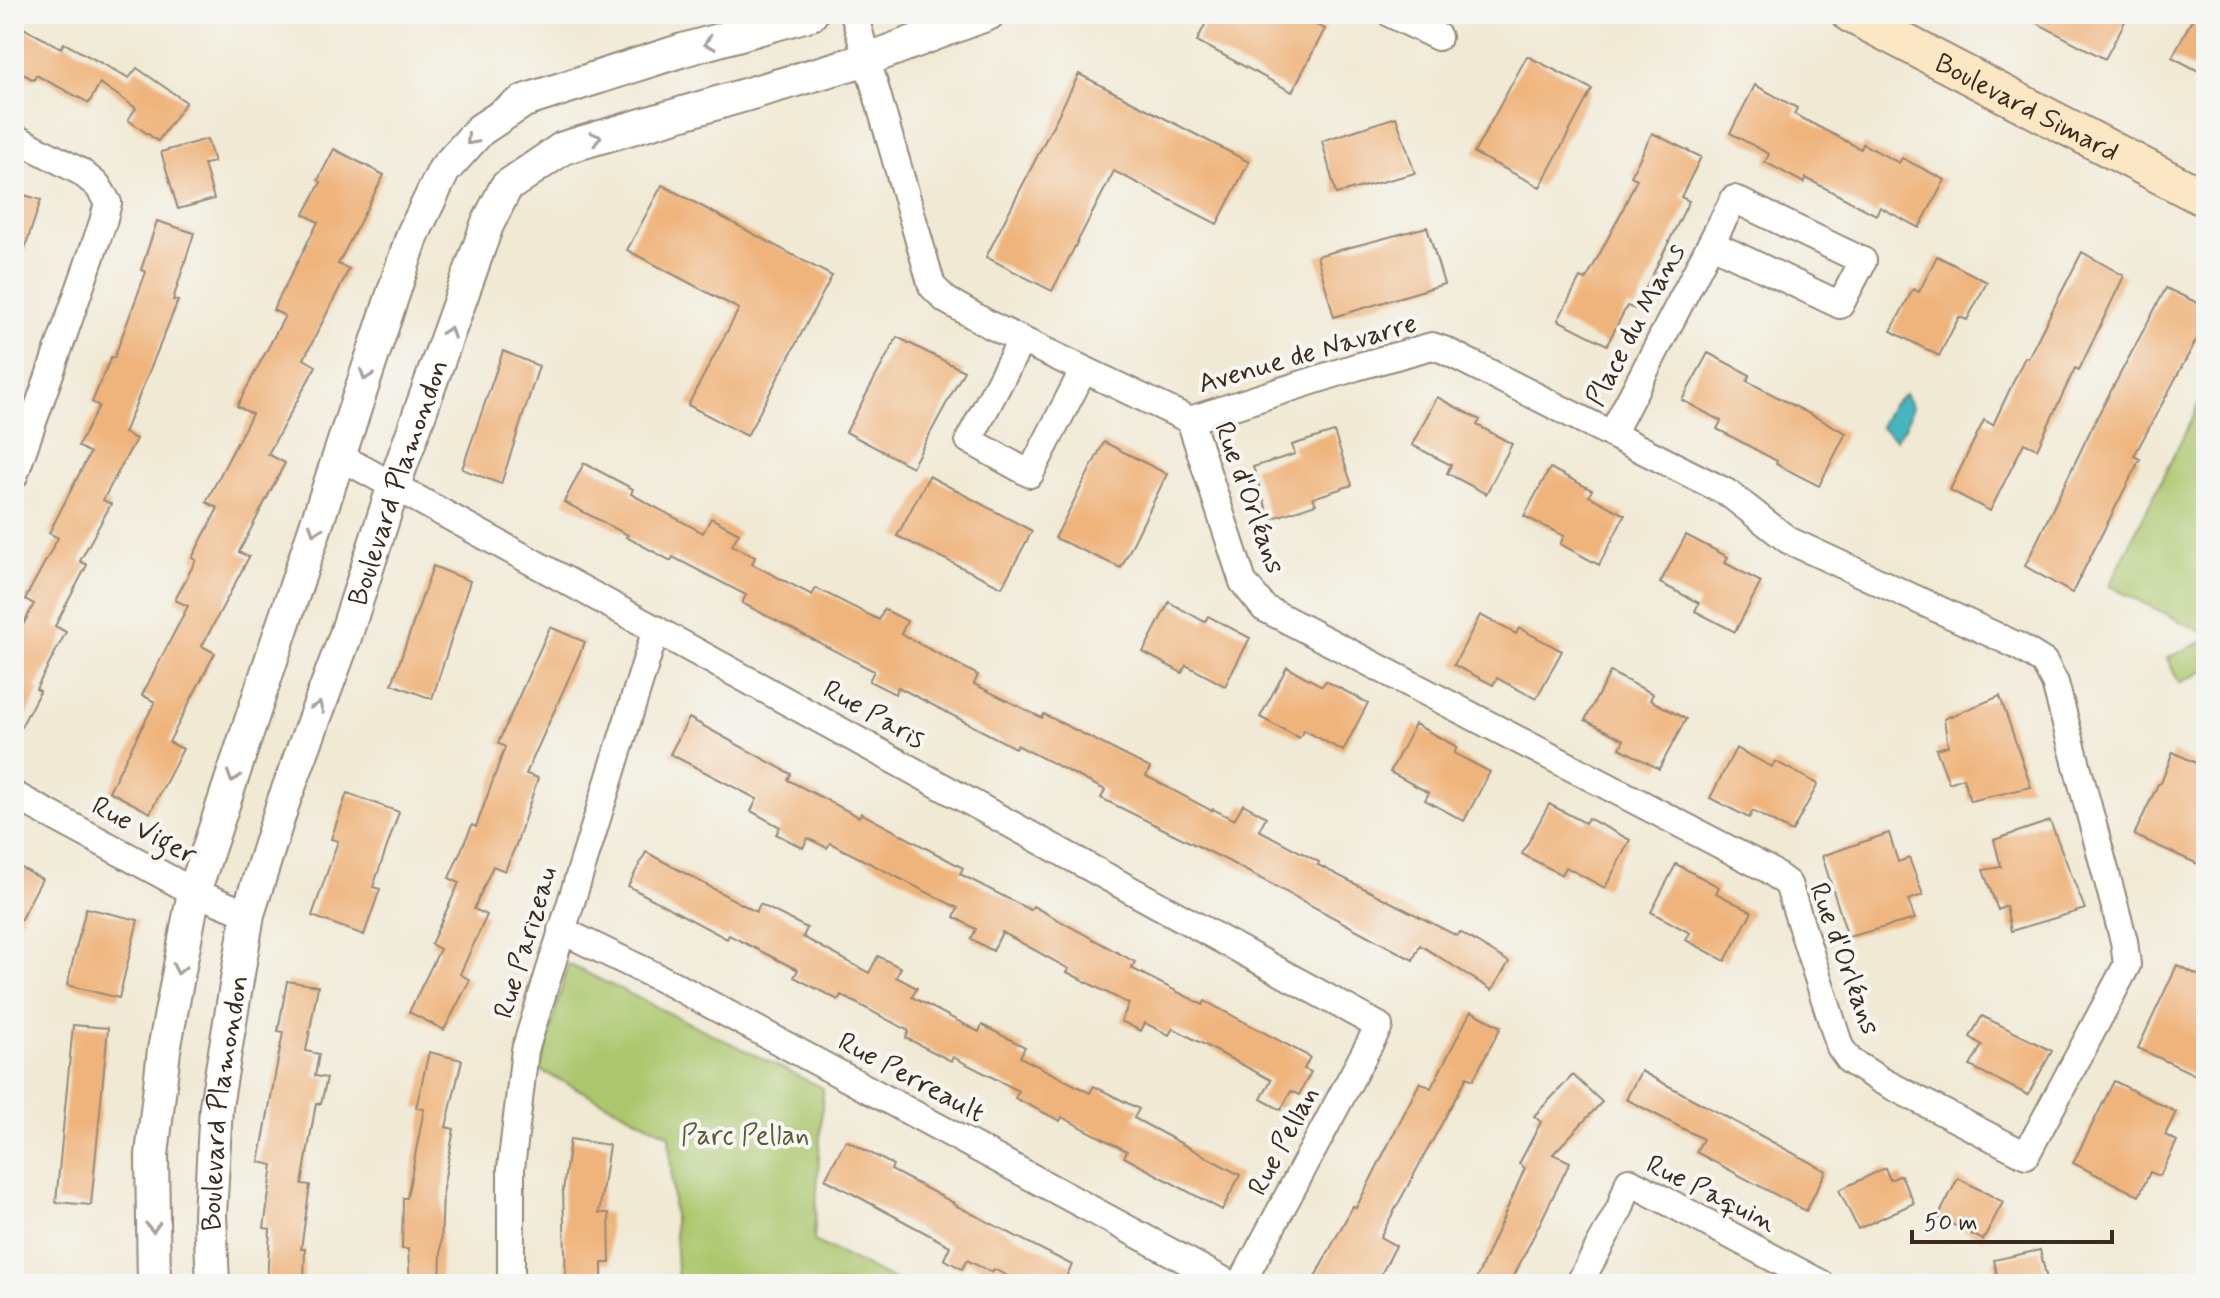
<svg xmlns="http://www.w3.org/2000/svg" width="2220" height="1298" font-family="Mynerve,sans-serif">
<style>
.green{fill:#abc66c;stroke:#737845;stroke-width:2}
.water{fill:#45b5be;stroke:#40706e;stroke-width:2}
.building{fill:#efb47c}
.lines{fill:none;stroke-linecap:round;stroke-linejoin:round}
.minor-casing{stroke:#968a79;stroke-width:30}
.tertiary-casing{stroke:#968a79;stroke-width:36}
.secondary-casing{stroke:#968a79;stroke-width:40}
.minor{stroke:#fff;stroke-width:26}
.tertiary{stroke:#fff;stroke-width:32}
.secondary{stroke:#fbe7c3;stroke-width:36}
.oneway{stroke:#a79f9a}
.labels{text-anchor:middle;stroke-width:8;stroke-linejoin:round;paint-order:stroke}
.street-label{font-size:28px;fill:#3b2a1e;stroke:#f6f6f2}
.park-label{font-size:28px;fill:#5d5935;stroke:#f6f6f2}
</style>
<rect width="100%" height="100%" fill="#f6f6f2"/>
<filter id="ink" filterUnits="userSpaceOnUse"><feTurbulence type="fractalNoise" baseFrequency=".0125" numOctaves="2"/><feDisplacementMap in="SourceGraphic" scale="16" xChannelSelector="R" yChannelSelector="G"/><feConvolveMatrix kernelMatrix="1 2 1 2 8 2 1 2 1" color-interpolation-filters="sRGB"/></filter>
<filter id="wash" filterUnits="userSpaceOnUse"><feTurbulence type="fractalNoise" baseFrequency=".006" numOctaves="4" result="noise"/><feDisplacementMap in="SourceGraphic" scale="32" xChannelSelector="R" yChannelSelector="G"/><feGaussianBlur stdDeviation="1.8" result="paint"/><feColorMatrix in="noise" values="0 0 0 0 0 0 0 0 0 0 0 0 0 0 0 0 0 1.4 0 .05"/><feComposite in="paint" operator="in"/></filter>
<g filter="url(#wash)">
<rect width="100%" height="100%" fill="#f0e9d4"/>
<path class="green" d="M2206 390V634L2109 586Z
M2206 640V670L2179 683 2167 658Z
M568 964 823 1088 814 1241 902 1284H678L669 1135 540 1070Z"/>
<path class="water" d="M1905 394 1912 407 1906 427 1896 439 1880 427 1891 406Z"/>
<g id="blocks">
<path class="building" d="M1210 14H1294L1325 29 1292 92 1197 41Z
M2020 14H2129L2105 59Z
M2195 14H2206V75L2172 57Z
M14 23 61 48 64 43 129 78 137 68 186 102 158 141 128 120 136 108 100 83 89 103 36 75 34 80 14 69Z
M1527 56 1592 89 1540 187 1474 153Z
M1079 74 1249 162 1217 224 1114 171 1052 291 986 257Z
M1755 85 1797 108 1794 114 1861 149 1863 144 1899 163 1902 158 1945 180 1919 228 1880 207 1876 215 1806 178 1804 183 1765 162 1769 154 1730 133Z
M1396 117 1415 173 1336 194 1322 141Z
M1652 133 1701 157 1681 197 1689 201 1655 270 1635 309 1627 306 1607 345 1558 320 1580 278 1586 280 1620 215 1637 179 1631 176Z
M207 139 214 162 204 164 214 199 178 209 161 152Z
M334 149 384 175 338 264 349 269 304 359 316 366 268 454 285 463 239 552 249 557 202 646 215 653 169 742 183 749 150 813 109 791 155 702 142 695 188 606 175 600 196 560 192 558 218 508 206 502 252 414 237 406 285 316 273 310 318 222 304 214 321 182 318 180Z
M662 185 832 276 747 436 688 405 739 309 627 250Z
M14 192 41 200 18 269 14 268Z
M157 221 194 233 173 300 178 301 124 433 136 439 103 500 111 504 80 561 87 565 55 626 66 632 36 689 40 691 14 740V642L34 604 25 599 58 538 49 533 90 453 78 446 99 406 92 402 111 357 114 358 146 272 141 270Z
M1427 227 1444 284 1334 317 1317 256Z
M2082 252 2124 276 2079 370 2075 368 2037 449 2024 443 1990 511 1950 490 1984 420 1993 425 2025 357 2028 358Z
M1937 256 1987 282 1967 320 1959 317 1939 356 1891 331 1913 289 1919 292Z
M2166 288 2206 307V322L2134 456 2140 459 2072 593 2025 566 2097 417Z
M897 337 964 371 912 467 846 432Z
M503 351 539 366 501 484 462 469Z
M1708 353 1750 375 1747 381 1846 433 1819 486 1776 464 1777 461 1717 429 1721 421 1682 400Z
M1437 397 1480 420 1477 425 1512 444 1486 494 1447 473 1451 465 1412 445Z
M1334 432 1352 485 1313 498 1316 504 1270 519 1253 467 1295 454 1292 445Z
M1104 442 1167 474 1121 568 1055 538Z
M584 463 633 489 631 494 703 533 711 518 739 533 732 545 755 557 752 564 812 595 816 588 879 620 884 609 907 621 901 634 978 675 974 684 1042 718 1044 714 1150 768 1146 776 1212 811 1213 809 1234 820 1243 804 1266 817 1259 830 1319 862 1318 865 1457 936 1460 932 1509 962 1492 990 1420 945 1413 960 1226 860 1101 798 1105 790 1017 745 1015 748 898 687 895 694 869 681 874 671 742 603 746 595 673 557 671 561 626 537 628 535 564 502Z
M1550 468 1592 490 1589 496 1625 515 1599 565 1560 544 1564 536 1524 516Z
M929 476 1032 531 1002 587 897 536Z
M1686 535 1728 557 1725 563 1761 582 1735 632 1695 611 1699 603 1660 583Z
M433 566 470 581 432 699 392 684Z
M1169 602 1205 622 1208 616 1250 638 1225 686 1186 665 1182 673 1143 652Z
M1480 615 1516 634 1519 628 1562 651 1536 699 1497 678 1493 685 1454 665Z
M550 627 585 642 526 774 538 778 516 845 505 871 493 866 474 909 487 915 460 974 470 980 444 1030 409 1012 440 949 431 944 459 883 449 878 472 825 476 827 505 747 498 743Z
M1287 667 1322 686 1326 681 1368 703 1343 751 1304 730 1299 738 1260 717Z
M1610 672 1653 694 1650 700 1686 719 1659 769 1620 748 1624 740 1585 720Z
M2000 696 2031 787 1970 801 1963 778 1949 783 1936 749 1948 746 1944 719Z
M689 718 791 774 788 780 859 817 861 813 963 868 960 874 1030 910 1033 906 1135 962 1131 968 1203 1005 1205 1001 1310 1057 1304 1069 1311 1072 1299 1095 1291 1091 1281 1110 1261 1099 1271 1080 1173 1028 1169 1035 1145 1023 1141 1031 1121 1021 1129 1004 1067 972 1069 969 1002 932 993 951 971 939 976 929 954 917 958 908 830 843 827 848 808 838 803 848 776 834 780 827 751 811 757 799 670 754Z
M1415 724 1457 747 1454 753 1490 772 1464 821 1425 800 1429 793 1390 772Z
M1736 748 1772 767 1775 761 1818 784 1792 832 1753 811 1749 818 1710 798Z
M2173 752 2206 768V853L2200 865 2134 835 2158 784 2161 783Z
M347 793 399 812 373 887 380 889 364 935 312 916 338 841 331 839Z
M1549 804 1585 823 1588 818 1630 840 1605 888 1566 867 1562 875 1522 854Z
M2050 821 2085 909 2011 931 2006 906 1998 910 1983 870 2001 867 1994 840Z
M1889 833 1898 862 1909 858 1923 895 1908 900 1915 919 1848 937 1822 856Z
M646 852 756 912 760 904 807 928 803 937 869 973 878 956 901 968 896 977 917 988 912 997 979 1032 982 1025 1025 1047 1020 1057 1090 1093 1094 1086 1139 1109 1134 1118 1240 1175 1222 1210 1124 1157 1127 1151 1062 1117 1060 1121 1015 1098 1019 1091 953 1057 951 1061 906 1038 909 1031 841 995 838 1000 794 977 798 970 729 935 727 939 628 886Z
M14 864 42 879 14 932Z
M1676 864 1719 887 1716 893 1752 912 1725 961 1686 940 1690 933 1651 912Z
M86 908 138 920 119 998 67 985Z
M2177 965 2206 979V1080L2138 1048Z
M287 981 318 986 306 1051 319 1054 315 1076 327 1078 321 1104 316 1103 302 1184 310 1185 301 1249H305L304 1284H267L270 1229 264 1228 273 1165 259 1162 283 1032 278 1031Z
M1471 1011 1501 1027 1473 1080 1467 1077 1380 1237 1396 1246 1376 1284H1311L1353 1206 1356 1208 1420 1082 1431 1088Z
M1982 1016 2052 1051 2028 1095 1970 1066 1982 1045 1970 1037Z
M73 1025 108 1028 91 1205 56 1202Z
M429 1052 462 1060 446 1127 454 1129 443 1188 440 1284H410L408 1249H402L403 1198H407L424 1109 416 1108Z
M1641 1071 1826 1171 1806 1211 1696 1152 1703 1139 1626 1099Z
M1573 1075 1602 1102 1553 1154 1570 1162 1510 1284H1474L1525 1168 1519 1164 1541 1122 1534 1116Z
M2114 1081 2176 1112 2165 1135 2177 1141 2160 1176 2150 1172 2139 1196 2073 1163Z
M570 1139 609 1145 599 1213H609L610 1263H602V1284H566L563 1191Z
M846 1140 893 1165 891 1170 954 1203 953 1204 1072 1265 1062 1284H1023L994 1269 992 1273 967 1260 962 1269 944 1259 950 1246 825 1179Z
M1885 1168 1890 1180 1901 1175 1914 1203 1858 1229 1839 1190Z
M1958 1178 2003 1202 1983 1240 1938 1217Z
M2040 1250 2048 1284H1999L1994 1260Z"/>
</g>
</g>
<g filter="url(#ink)">
<use href="#blocks" fill-opacity="0" stroke="#968a79" stroke-width="2"/>
<g class="lines">
<g class="minor-casing">
<path id="minor" d="M854 14 932 286 946 300 990 325 1190 420 1356 367 1432 346 1444 350 1728 493 1788 540 2018 646 2044 662 2055 683 2124 941 2127 965 2026 1155 1882 1081 1850 1061 1840 1047 1788 884 1769 870 1264 608 1243 582 1190 420
M1391 14 1438 37
M14 137 81 172 98 186 108 203 103 222 14 476
M1021 341 969 440 1030 474 1083 371
M1612 434 1734 199 1863 261 1840 305 1712 244
M339 456 1379 1026 1241 1284
M14 795 194 892 248 914
M561 930 674 985 1230 1284
M511 1284V1168L525 1050 656 629
M1579 1284 1620 1208 1629 1181 1822 1284"/>
</g>
<g class="tertiary-casing">
<g id="tertiary">
<path d="M154 1284 152 1155 164 1050 194 892 413 234 444 170 480 130 524 101 683 50 811 14"/>
<path id="s1" d="M213 1284 210 1215 216 1106 248 914 283 803 345 637 394 485 487 225 506 187 563 148 868 59 988 14"/>
</g>
</g>
<g class="secondary-casing">
<g id="secondary">
<path id="s2" d="M1850 14 2206 199"/>
</g>
</g>
<use href="#minor" class="minor"/>
<use href="#tertiary" class="tertiary"/>
<use href="#secondary" class="secondary"/>
</g>
<defs><path id="oneway-chevron" d="M-2-3.5L2.5 0L-2 3.5" fill="none" stroke-width="1.6" stroke-linecap="round" stroke-linejoin="round" transform="scale(2)"/></defs>
<g class="oneway">
<use href="#oneway-chevron" transform="translate(709 43) rotate(164)"/>
<use href="#oneway-chevron" transform="translate(596 138) rotate(-16)"/>
<use href="#oneway-chevron" transform="translate(471 140) rotate(132)"/>
<use href="#oneway-chevron" transform="translate(449 332) rotate(-70)"/>
<use href="#oneway-chevron" transform="translate(366 375) rotate(108)"/>
<use href="#oneway-chevron" transform="translate(315 530) rotate(108)"/>
<use href="#oneway-chevron" transform="translate(318 707) rotate(-69)"/>
<use href="#oneway-chevron" transform="translate(233 777) rotate(108)"/>
<use href="#oneway-chevron" transform="translate(179 969) rotate(101)"/>
<use href="#oneway-chevron" transform="translate(153 1227) rotate(89)"/>
</g>
</g>
<g class="labels">
<g class="street-label">
<text dy="10" stroke="none"><textPath href="#s2" startOffset="200">Boulevard Simard</textPath></text>
<text transform="translate(1634 324) rotate(-62)" y="10">Place du Mans</text>
<text transform="translate(1307 352) rotate(-16)" y="10">Avenue de Navarre</text>
<text dy="10" stroke="none"><textPath href="#s1" startOffset="830">Boulevard Plamondon</textPath></text>
<text transform="translate(1251 497) rotate(70)" y="10">Rue d'Orléans</text>
<text transform="translate(875 713) rotate(29)" y="10">Rue Paris</text>
<text transform="translate(145 829) rotate(28)" y="10">Rue Viger</text>
<text transform="translate(524 942) rotate(-73)" y="10">Rue Parizeau</text>
<text transform="translate(1846 958) rotate(70)" y="10">Rue d'Orléans</text>
<text transform="translate(912 1076) rotate(28)" y="10">Rue Perreault</text>
<text dy="10" stroke="none"><textPath href="#s1" startOffset="182">Boulevard Plamondon</textPath></text>
<text transform="translate(1282 1140) rotate(-62)" y="10">Rue Pellan</text>
<text transform="translate(1712 1192) rotate(26)" y="10">Rue Paquin</text>
</g>
<g class="park-label">
<text x="745" y="1144">Parc Pellan</text>
</g>
</g>
<rect width="2220" height="1298" fill="none" stroke="#f6f6f2" stroke-width="48"/>
<path d="M1912 1230v12h200v-12" fill="none" stroke="#3b2a1e" stroke-width="4"/>
<text x="1924" y="1230" font-size="24" fill="#3b2a1e" stroke="#f6f6f2" stroke-width="6" paint-order="stroke">50 m</text>
</svg>
